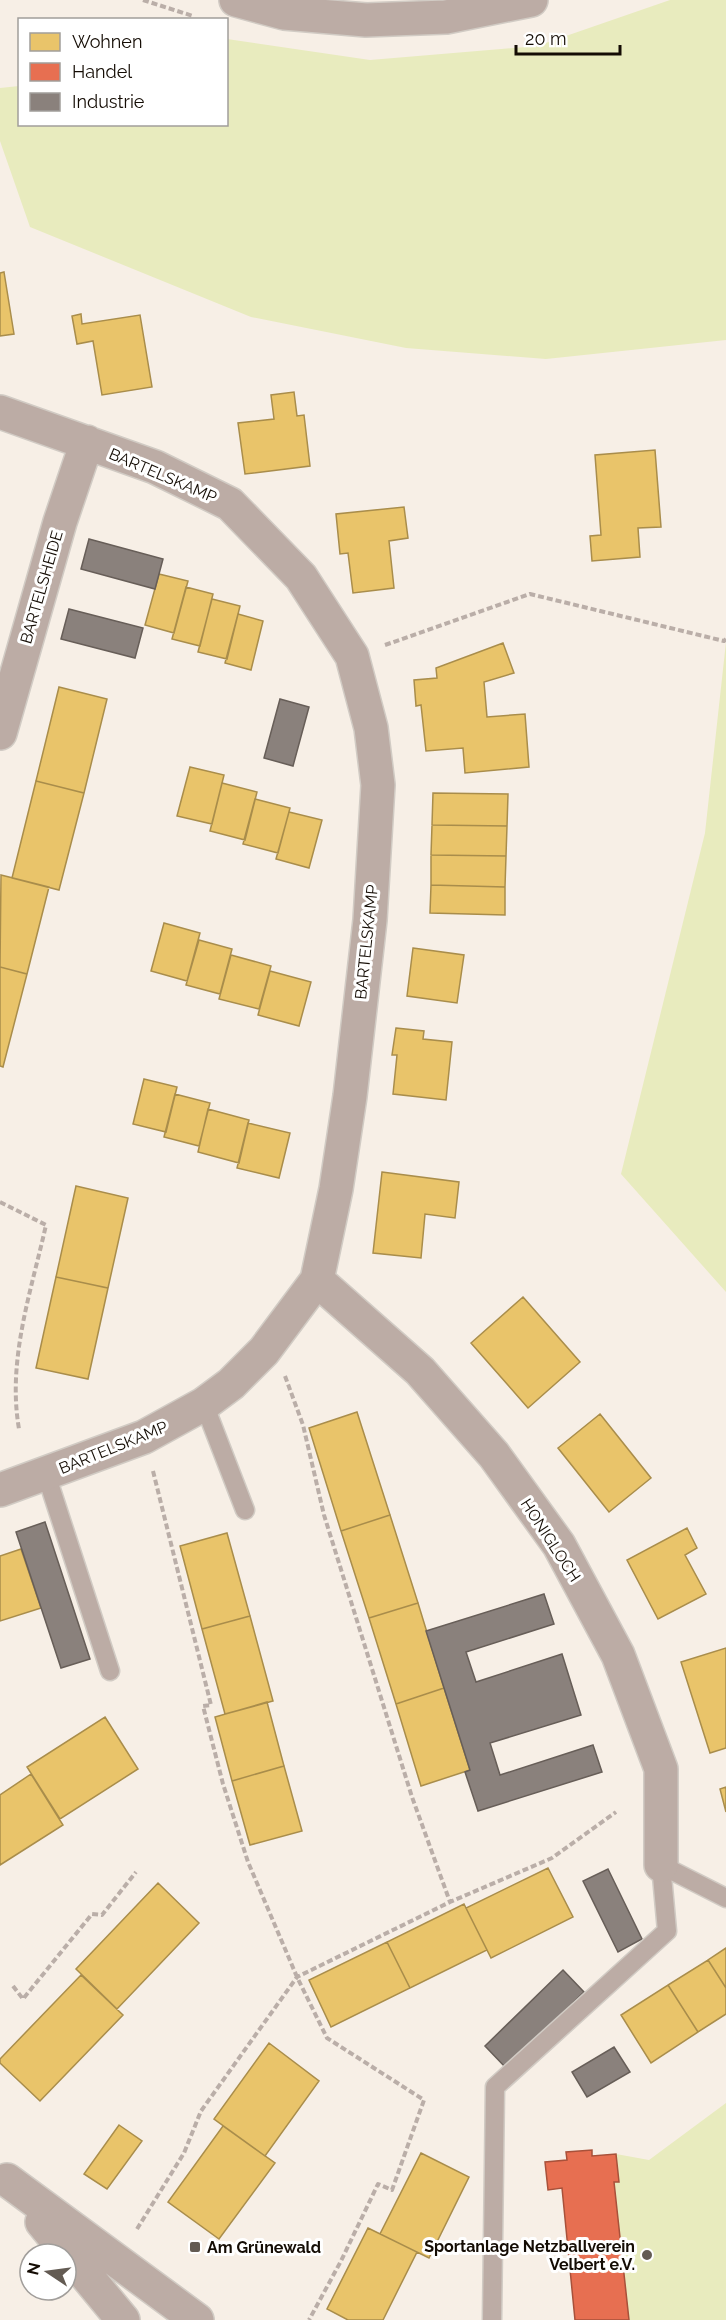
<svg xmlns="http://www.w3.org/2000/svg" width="726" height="2320" font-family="Raleway,sans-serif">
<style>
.green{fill:#e8ebbe}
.homes{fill:#e9c46a;stroke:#a98d4b;stroke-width:1.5}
.shops{fill:#e76f51;stroke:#a8513a;stroke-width:1.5}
.industry{fill:#8a817c;stroke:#675e58;stroke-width:1.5}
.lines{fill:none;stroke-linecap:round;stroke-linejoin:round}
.service-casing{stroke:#d1cbc4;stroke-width:21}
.minor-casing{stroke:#d1cbc4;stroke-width:36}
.path{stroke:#baaea8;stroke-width:4;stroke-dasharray:6 3;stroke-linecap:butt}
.service{stroke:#bcaca5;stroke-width:18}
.minor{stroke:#bcaca5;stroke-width:33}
.poi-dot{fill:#635b53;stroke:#fff;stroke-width:2}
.labels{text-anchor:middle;stroke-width:6;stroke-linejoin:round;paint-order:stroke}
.street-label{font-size:16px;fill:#140c04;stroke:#fff}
.poi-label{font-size:16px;font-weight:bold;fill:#140c04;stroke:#fff;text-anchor:end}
</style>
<rect width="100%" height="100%" fill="#f7efe6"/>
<path class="green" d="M670 0H726V340L546 359 406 348 251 317 30 227 0 141V88L19 86 20 124H226L227 39 370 60 537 46Z
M726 642V1292L621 1174 705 833Z
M726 2103V2320H575L562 2188 548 2190 545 2162 616 2154 649 2160Z"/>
<path class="homes" d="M4 272 14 334 0 336V273Z
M81 314 82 324 140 315 152 387 102 395 93 341 77 344 72 316Z
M294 392 297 416 304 415 310 466 245 474 238 423 274 419 271 395Z
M655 450 661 527 638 528 640 557 592 561 590 536 601 535 595 455Z
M404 507 408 538 389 541 394 588 353 593 348 553 340 554 336 514Z
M159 574 188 581 174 633 145 625Z
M186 587 213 594 200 646 172 639Z
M212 599 240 606 227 659 198 652Z
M238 614 263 621 251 670 225 663Z
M503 643 514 673 484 682 487 717 525 714 529 767 465 773 463 748 426 751 421 705 416 706 414 680 437 678 436 668Z
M59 687 107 699 84 793 36 781Z
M190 767 224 775 212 824 177 816Z
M36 781 84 793 59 890 12 878Z
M222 783 257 792 245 840 210 831Z
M433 793 508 794 507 826 432 825Z
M255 799 290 808 278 853 243 844Z
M289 812 322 820 309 868 276 859Z
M432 825 507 826 506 856 431 855Z
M431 855 506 856 505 887 431 885Z
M1 875 49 887 27 974 0 967Z
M431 885 505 887V915L430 913Z
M164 923 200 933 187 981 151 971Z
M199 940 232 949 220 994 186 985Z
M413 948 464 955 457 1003 407 996Z
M231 955 271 966 259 1009 219 999Z
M0 967 27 974 3 1067 0 1066Z
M270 971 311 982 299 1026 258 1015Z
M396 1028 424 1031 423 1039 452 1042 446 1100 393 1094 397 1055H392Z
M144 1079 177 1087 166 1132 133 1124Z
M175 1094 210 1103 199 1146 164 1137Z
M208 1109 249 1120 239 1163 198 1152Z
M248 1123 290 1133 279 1178 237 1168Z
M382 1172 459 1182 455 1218 425 1214 421 1258 373 1253Z
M76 1186 128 1198 108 1288 56 1277Z
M56 1277 108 1288 88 1379 36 1368Z
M523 1297 580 1362 528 1408 471 1343Z
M357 1412 390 1515 341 1531 309 1428Z
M600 1414 651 1478 609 1512 558 1448Z
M390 1515 418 1603 369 1618 341 1531Z
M687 1528 697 1548 685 1555 706 1594 658 1619 627 1560Z
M227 1533 250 1616 202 1629 180 1546Z
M21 1549 41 1608 0 1621V1556Z
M418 1603 444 1688 396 1704 369 1618Z
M250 1616 273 1701 225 1714 202 1629Z
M726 1648V1748L710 1753 681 1662Z
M444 1688 470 1770 421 1786 396 1704Z
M267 1702 284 1766 232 1781 215 1717Z
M105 1717 138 1769 60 1819 27 1767Z
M284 1766 302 1831 250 1845 232 1781Z
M31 1774 63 1825 0 1865V1795Z
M726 1787V1812L720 1789Z
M548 1868 573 1917 491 1958 466 1908Z
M158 1883 199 1923 117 2009 76 1969Z
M464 1904 487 1950 410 1988 387 1942Z
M387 1942 410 1988 331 2027 309 1980Z
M726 1948V1988L708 1960Z
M708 1960 726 1988V2014L698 2032 668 1985Z
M81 1975 123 2015 40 2101 0 2063V2059Z
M668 1985 698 2032 651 2063 621 2015Z
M269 2043 319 2081 265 2156 214 2119Z
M119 2125 142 2141 107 2189 84 2174Z
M223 2126 275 2163 219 2239 168 2202Z
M421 2153 469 2177 429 2258 380 2234Z
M368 2228 417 2252 383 2320H348L327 2309Z"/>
<path class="shops" d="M592 2150V2156L616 2154 619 2182H614L629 2320H575L562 2188 548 2190 545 2162 567 2160 566 2152Z"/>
<path class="industry" d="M89 539 163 559 155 589 81 569Z
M69 609 143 628 135 658 61 639Z
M280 699 309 707 293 766 264 758Z
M45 1522 90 1659 61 1668 16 1532Z
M544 1594 554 1624 466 1652 476 1682 562 1654 581 1715 490 1743 500 1775 593 1745 602 1772 478 1811 465 1772 470 1770 426 1631Z
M608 1869 642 1939 618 1952 583 1881Z
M563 1970 584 1992 506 2068 485 2046Z
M614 2047 630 2072 587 2097 572 2072Z"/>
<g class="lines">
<g class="service-casing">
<path id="service" d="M204 1404 245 1510
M46 1474 110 1671
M661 1865 726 1898
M492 2320 495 2087 667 1931 661 1865"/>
</g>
<g class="minor-casing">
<path id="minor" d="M236 0 284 13 366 20 446 17 531 0
M0 412 155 467 230 504 301 577 352 656 371 728 378 785 370 920 350 1096 336 1189 317 1280 264 1351 231 1384 204 1404 144 1437 0 1490
M0 733 60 522 87 442
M317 1280 420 1371 494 1455 559 1545 618 1655 661 1769V1865
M7 2180 197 2320
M42 2222 123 2320"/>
</g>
<path class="path" d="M143 0 193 16
M385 645 530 594 724 641 726 639
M0 1202 46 1225C31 1292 7 1360 19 1429
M285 1376 303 1425 324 1515 412 1797 450 1902
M153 1471 211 1705 203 1706 223 1784 248 1862 297 1977 327 2038 424 2100 392 2190 378 2184 341 2261 309 2320
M13 1986 23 1999 92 1914 102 1915 136 1872
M137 2229 184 2153 201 2111 297 1977 450 1902 552 1858 616 1812"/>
<use href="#service" class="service"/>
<use href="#minor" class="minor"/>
</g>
<g class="poi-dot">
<rect x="189" y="2241" width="12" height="12" rx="3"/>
<circle cx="647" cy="2255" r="6"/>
</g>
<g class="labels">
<g class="street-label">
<text transform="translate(163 475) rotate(23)" y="6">BARTELSKAMP</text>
<text transform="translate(41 587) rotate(-74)" y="6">BARTELSHEIDE</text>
<text transform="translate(366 942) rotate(-84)" y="6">BARTELSKAMP</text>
<text transform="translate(113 1447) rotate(-22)" y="6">BARTELSKAMP</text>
<text transform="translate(551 1540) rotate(57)" y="6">HONIGLOCH</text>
</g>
<g class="poi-label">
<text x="635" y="2252">Sportanlage Netzballverein<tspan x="635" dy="18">Velbert e.V.</tspan></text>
<text x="207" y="2253" text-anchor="start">Am Grünewald</text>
</g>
</g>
<rect x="18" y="18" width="210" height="108" fill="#ffffff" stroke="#a19e9b" stroke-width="1.5"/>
<rect x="30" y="33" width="30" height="18" fill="#e9c46a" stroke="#a19e9b" stroke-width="1.5"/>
<text x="72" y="48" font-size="18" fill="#140c04">Wohnen</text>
<rect x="30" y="63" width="30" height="18" fill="#e76f51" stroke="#a19e9b" stroke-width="1.5"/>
<text x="72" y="78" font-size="18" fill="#140c04">Handel</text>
<rect x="30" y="93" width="30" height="18" fill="#8a817c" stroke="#a19e9b" stroke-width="1.5"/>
<text x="72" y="108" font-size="18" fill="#140c04">Industrie</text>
<g transform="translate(48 2272) rotate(283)"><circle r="28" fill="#ffffff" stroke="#a19e9b" stroke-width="1.5"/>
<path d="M0-4.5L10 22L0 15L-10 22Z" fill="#635b53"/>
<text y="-9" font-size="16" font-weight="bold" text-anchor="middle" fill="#140c04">N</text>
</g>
<path d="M516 45v9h104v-9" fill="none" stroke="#140c04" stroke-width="3"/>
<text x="525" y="45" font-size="18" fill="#140c04" stroke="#ffffff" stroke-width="4.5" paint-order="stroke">20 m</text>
</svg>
